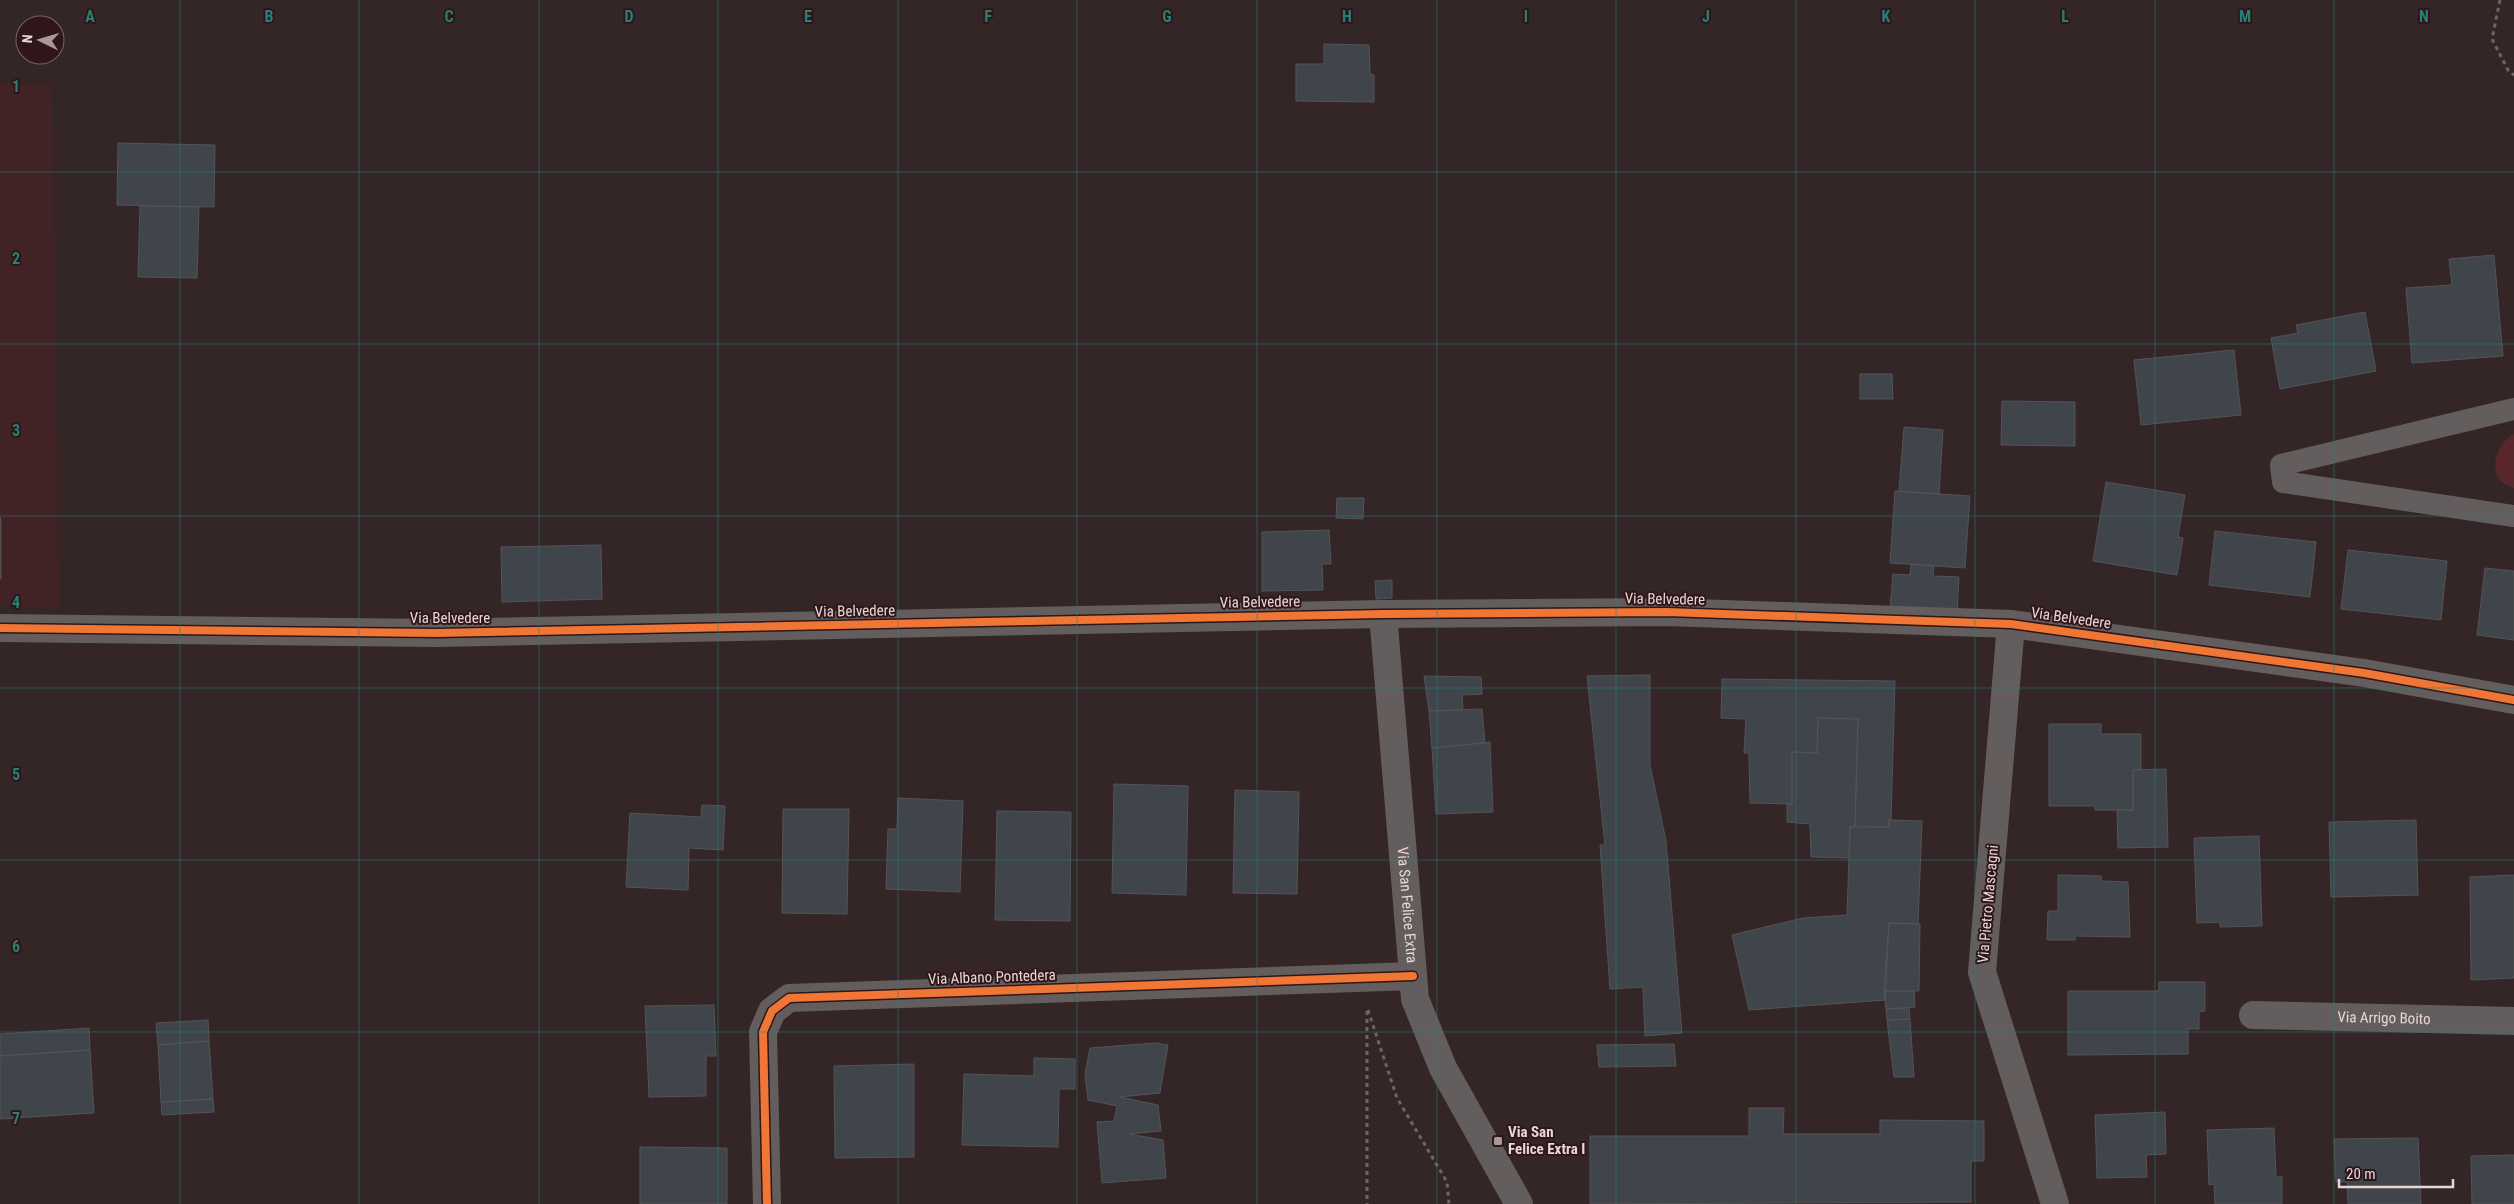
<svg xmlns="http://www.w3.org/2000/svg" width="2514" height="1204" font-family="'Roboto Condensed',sans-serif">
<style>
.built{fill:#422325}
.green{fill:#57272c}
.building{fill:#40444b;stroke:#555357}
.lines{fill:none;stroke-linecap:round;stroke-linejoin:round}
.path{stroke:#6c6565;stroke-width:3;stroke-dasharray:4 4;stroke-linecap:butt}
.service{stroke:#645d5d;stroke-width:22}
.minor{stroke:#645d5d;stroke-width:28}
.tertiary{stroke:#645d5d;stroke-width:28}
.cycleway-casing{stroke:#2f1618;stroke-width:11}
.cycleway{stroke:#f07635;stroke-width:8}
.grid{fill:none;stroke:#258078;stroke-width:1;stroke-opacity:0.55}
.poi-dot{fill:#aa9899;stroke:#2f1618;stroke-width:2}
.labels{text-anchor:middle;stroke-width:4;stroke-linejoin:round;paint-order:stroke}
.street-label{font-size:15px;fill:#e9d6d7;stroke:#2f1618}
.poi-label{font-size:15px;font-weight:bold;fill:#e9d6d7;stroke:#2f1618;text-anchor:start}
.grid-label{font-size:16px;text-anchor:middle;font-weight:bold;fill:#258078;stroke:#2f1618;stroke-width:4;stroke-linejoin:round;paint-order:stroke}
</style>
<rect width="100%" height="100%" fill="#342627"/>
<path class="built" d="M0 84 52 85 59 608 0 606Z"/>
<path class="green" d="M2514 434V488C2485 481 2493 445 2514 434Z"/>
<path class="building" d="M1324 44 1369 45 1370 74 1374 75V102L1296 101V64H1324Z
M118 143 215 145 214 207 117 205Z
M140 206 199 207 197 278 138 277Z
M2494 255 2503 356 2412 363 2406 288 2452 285 2449 259Z
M2365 312 2376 371 2280 389 2271 338 2298 333 2296 325Z
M2234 350 2241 415 2141 425 2134 360Z
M1860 374H1892L1893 399H1860Z
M2002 401 2075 402V446L2001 445Z
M1904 427 1943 430 1939 494 1899 491Z
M2106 482 2185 495 2178 537 2183 538 2177 575 2093 561Z
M1895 491 1970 496 1965 568 1890 563Z
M1337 498H1364L1363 519 1336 518Z
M0 517 1 522V579H0Z
M1329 530 1331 564H1322L1323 590 1262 591V532Z
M2215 531 2316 542 2310 597 2209 585Z
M601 545 602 599 502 602 501 547Z
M2348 550 2447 561 2441 620 2341 609Z
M1911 564 1934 566 1933 576 1959 577 1957 613 1890 608 1893 574 1910 575Z
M2485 568 2514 571V640L2477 635Z
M1392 580V598L1376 599 1375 581Z
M1650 675V765L1666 841 1682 1033 1645 1036 1643 987 1610 989 1600 845H1605L1587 676Z
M1424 676 1481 677 1482 694 1462 695 1463 710 1429 711Z
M1722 679 1895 681 1891 820H1889V827L1855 826 1858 719 1818 718 1817 753 1792 752V804L1750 803 1749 753H1744L1746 719 1721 718Z
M1482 709 1485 743 1432 748 1429 711Z
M1818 718 1858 719 1855 826 1850 827 1849 858 1811 857 1810 824 1787 822V804H1792V752L1817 753Z
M2049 724H2101V734H2141V769L2133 770V810H2095V806H2049Z
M1490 742 1493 812 1436 814 1432 748Z
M2166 769 2168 847 2118 848 2117 810H2133V770Z
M1114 784 1188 786 1186 895 1112 893Z
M1235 790 1299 792 1297 894 1233 893Z
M898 798 963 801 960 892 886 889 888 829H897Z
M702 805 725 806 723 850 689 848 688 890 626 887 630 813 701 817Z
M783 809H849L847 914 782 913Z
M997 811 1071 812 1070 921 995 920Z
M1889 820 1922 821 1918 924 1889 923 1885 1000 1749 1010 1732 935 1803 918 1847 915 1850 827H1889Z
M2416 820 2418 895 2331 897 2329 822Z
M2259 836 2262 926 2220 927V922L2197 923 2194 838Z
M2058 875 2101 876V881L2128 882 2130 937 2075 936V940H2047L2048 911H2058Z
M2514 875V978L2471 980 2470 877Z
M1889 923 1920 924 1919 991H1884Z
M2159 982H2205V1011L2199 1012V1029H2188V1054L2068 1055V991H2159Z
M1884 991H1914L1915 1007 1886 1009Z
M714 1005 716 1056H706V1096L649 1097 645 1006Z
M1909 1008 1910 1019 1887 1020 1886 1009Z
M1910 1019 1914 1077H1894L1887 1020Z
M208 1020 209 1041 158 1045 156 1023Z
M89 1028 90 1050 0 1056V1034Z
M209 1041 213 1099 161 1102 158 1045Z
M1155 1043 1168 1045 1160 1093 1120 1097 1158 1105 1161 1131 1129 1134 1163 1140 1166 1178 1102 1183 1097 1122 1114 1121 1117 1106 1088 1100 1085 1074 1090 1048Z
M1674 1044 1676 1066 1599 1067 1597 1045Z
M90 1050 94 1113 0 1119V1056Z
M1034 1058 1075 1059V1089H1059L1058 1147 962 1145 964 1074 1034 1076Z
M914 1064V1157L835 1158 834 1066Z
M213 1099 214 1112 162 1115 161 1102Z
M1749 1108H1784L1783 1134H1880V1120L1984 1121V1161H1971V1202L1590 1204V1136H1749Z
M2165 1112 2166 1154 2146 1155 2147 1177 2097 1178 2095 1115Z
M2274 1128 2276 1177H2282V1204H2215L2214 1184 2209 1185 2207 1130Z
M2418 1138 2421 1204H2348L2347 1182H2336L2334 1139Z
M640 1147 727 1148V1204H640Z
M2514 1155V1204H2472L2471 1156Z"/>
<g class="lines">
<path class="path" d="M2500 0 2492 39 2509 72 2514 75
M1368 1010 1397 1098 1447 1182 1449 1204
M1367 1011V1204"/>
<path class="service" d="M2514 409 2281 465 2283 482 2514 516"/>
<g class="minor">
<path id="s1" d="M1383 614 1415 999 1443 1068 1519 1204"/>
<path d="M2011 624 1982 972 2055 1204"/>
<path id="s2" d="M2253 1015 2514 1021"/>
<path d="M767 1204 763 1032 772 1011 789 998 1413 976"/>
</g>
<path class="tertiary" d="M0 628 437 633 1383 614 1667 612 2011 624 2364 673 2514 700"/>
<g class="cycleway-casing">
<path id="cycleway" d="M0 628 437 633 1383 614 1667 612 2011 624 2364 673 2514 700
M767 1204 763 1032 772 1011 789 998 1413 976"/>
</g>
<use href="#cycleway" class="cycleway"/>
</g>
<path class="grid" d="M180 0V1204M359 0V1204M539 0V1204M718 0V1204M898 0V1204M1077 0V1204M1257 0V1204M1437 0V1204M1616 0V1204M1796 0V1204M1975 0V1204M2155 0V1204M2334 0V1204M0 172H2514M0 344H2514M0 516H2514M0 688H2514M0 860H2514M0 1032H2514"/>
<rect class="poi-dot" x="1493" y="1136" width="10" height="10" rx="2.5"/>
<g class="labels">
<g class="street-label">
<text transform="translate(1665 599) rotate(1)" y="5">Via Belvedere</text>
<text transform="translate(1260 602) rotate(-1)" y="5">Via Belvedere</text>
<text transform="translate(855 611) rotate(-1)" y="5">Via Belvedere</text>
<text x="450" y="623">Via Belvedere</text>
<text transform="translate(2071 618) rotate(8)" y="5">Via Belvedere</text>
<text transform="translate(1988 904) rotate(-85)" y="5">Via Pietro Mascagni</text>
<text dy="5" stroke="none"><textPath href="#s1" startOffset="292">Via San Felice Extra</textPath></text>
<text transform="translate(992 977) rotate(-2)" y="5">Via Albano Pontedera</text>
<text dy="5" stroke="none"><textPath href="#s2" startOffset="131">Via Arrigo Boito</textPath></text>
</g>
<g class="poi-label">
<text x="1508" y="1137">Via San<tspan x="1508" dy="17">Felice Extra I</tspan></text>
</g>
</g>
<g class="grid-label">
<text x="90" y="22">A</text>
<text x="269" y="22">B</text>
<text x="449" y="22">C</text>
<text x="629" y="22">D</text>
<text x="808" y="22">E</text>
<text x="988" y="22">F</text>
<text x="1167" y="22">G</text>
<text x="1347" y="22">H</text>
<text x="1526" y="22">I</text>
<text x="1706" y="22">J</text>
<text x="1886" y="22">K</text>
<text x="2065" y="22">L</text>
<text x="2245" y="22">M</text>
<text x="2424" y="22">N</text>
<text x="16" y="92">1</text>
<text x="16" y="264">2</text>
<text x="16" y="436">3</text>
<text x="16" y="608">4</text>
<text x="16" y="780">5</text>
<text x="16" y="952">6</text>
<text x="16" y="1124">7</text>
</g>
<g transform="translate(40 40) rotate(275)"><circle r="24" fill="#2f1618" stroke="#796364"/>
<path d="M0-4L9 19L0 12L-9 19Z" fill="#aa9899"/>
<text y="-8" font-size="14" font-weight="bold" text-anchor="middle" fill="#e9d6d7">N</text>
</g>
<path d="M2339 1179v8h114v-8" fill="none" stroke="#e9d6d7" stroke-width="2.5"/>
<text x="2346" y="1179" font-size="15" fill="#e9d6d7" stroke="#2f1618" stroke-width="4" paint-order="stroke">20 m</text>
</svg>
